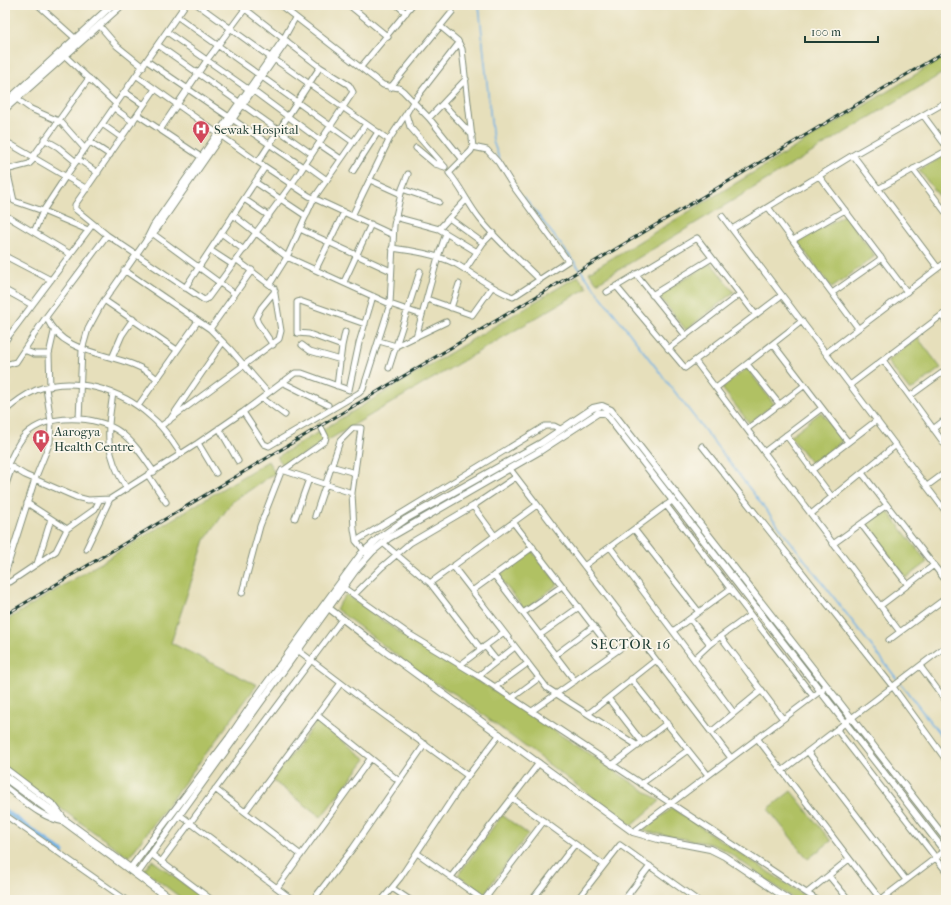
<svg xmlns="http://www.w3.org/2000/svg" width="951" height="905" font-family="'IM FELL French Canon',serif">
<style>
.green{fill:#b0c164;stroke:#687f4c}
.lines{fill:none;stroke-linecap:round;stroke-linejoin:round}
.stream{stroke:#72b2e6;stroke-width:1.5}
.canal{stroke:#72b2e6;stroke-width:5}
.minor-tunnel{stroke:#bebfa0;stroke-width:5;stroke-dasharray:5 2.5;stroke-linecap:butt}
.minor-casing{stroke:#828e78;stroke-width:7}
.tertiary-casing{stroke:#828e78;stroke-width:8}
.primary-casing{stroke:#828e78;stroke-width:10}
.minor{stroke:#fff;stroke-width:5}
.tertiary{stroke:#fff;stroke-width:6}
.primary{stroke:#fff;stroke-width:8}
.rail-casing{stroke:#1f3d34;stroke-width:3}
.rail{stroke:#fbf7ec;stroke-width:1.5;stroke-dasharray:4.5;stroke-linecap:butt}
.labels{text-anchor:middle;stroke-width:3.5;stroke-linejoin:round;paint-order:stroke}
.poi-label{font-size:13px;fill:#1f3d34;stroke:#fbf7ec;text-anchor:start}
.neighbourhood-label{font-size:14px;letter-spacing:1px;fill:#1f3d34;stroke:#fbf7ec}
</style>
<rect width="100%" height="100%" fill="#fbf7ec"/>
<filter id="ink" filterUnits="userSpaceOnUse"><feTurbulence type="fractalNoise" baseFrequency=".025" numOctaves="2"/><feDisplacementMap in="SourceGraphic" scale="8" xChannelSelector="R" yChannelSelector="G"/><feConvolveMatrix kernelMatrix="1 2 1 2 8 2 1 2 1" color-interpolation-filters="sRGB"/></filter>
<filter id="wash" filterUnits="userSpaceOnUse"><feTurbulence type="fractalNoise" baseFrequency=".012" numOctaves="4" result="noise"/><feDisplacementMap in="SourceGraphic" scale="16" xChannelSelector="R" yChannelSelector="G"/><feGaussianBlur stdDeviation="0.9" result="paint"/><feColorMatrix in="noise" values="0 0 0 0 0 0 0 0 0 0 0 0 0 0 0 0 0 1.4 0 .05"/><feComposite in="paint" operator="in"/></filter>
<g filter="url(#wash)">
<rect width="100%" height="100%" fill="#e6dfbb"/>
<path class="green" d="M946 56V71L597 283 589 272Z
M946 155V205L919 170Z
M845 215 875 256 832 288 797 241Z
M711 263 734 292 686 330 658 295Z
M578 276 587 288 284 466 277 457Z
M918 338 941 368 910 391 887 361Z
M747 368 774 404 749 423 722 388Z
M821 412 843 440 812 464 790 436Z
M268 461 275 473 232 502 205 540 171 643 257 685 129 857 5 769V621Z
M886 509 927 562 906 578 866 524Z
M532 551 558 584 525 610 498 576Z
M346 594 414 643 493 690 660 801 631 826 455 694 425 677 336 609Z
M317 721 366 759 321 817 272 780Z
M791 791 831 841 808 859 768 809Z
M672 808 811 900H795L725 850 711 844 643 831Z
M502 815 528 834 484 894 458 875Z
M152 860 206 900H184L144 870Z"/>
<g class="lines">
<path class="stream" d="M479 5 493 141 500 161
M524 197 897 679
M901 684 946 742"/>
<path class="canal" d="M5 811 62 852"/>
</g>
</g>
<g filter="url(#ink)">
<g class="lines">
<path class="minor-tunnel" d="M318 423 322 429"/>
<g class="minor-casing">
<path id="minor" d="M38 5 77 40
M198 5 270 57
M280 5 383 85 399 88 403 91 429 118 463 160
M349 5 388 37
M397 5 406 13
M43 9 47 5
M178 17 353 142
M99 25 117 46 143 67
M440 26 458 41 462 49 473 147 471 151 449 173C461 187 468 204 480 219 497 241 520 260 540 280
M167 32 248 89
M158 45 312 154
M64 55 116 104
M274 59 389 140
M147 61 229 117
M361 67 412 5
M137 76 258 162 309 196 393 235
M390 88 452 12
M155 89 75 205V209L107 235 204 300 208 298 296 178 353 92 349 85 320 67 240 5
M252 90 321 141
M125 92 144 105
M17 99 31 109 61 122 85 149
M443 104 472 135
M114 108 133 122
M138 115 201 157
M923 115 946 146
M429 118 466 79
M232 119 303 167
M102 124 122 138
M160 130 207 60 245 9
M44 139 58 147 76 162
M5 141 87 189
M90 142 110 155
M319 144 341 159
M416 148 435 164 445 167
M853 155 938 268
M32 158 89 78
M78 159 98 173
M258 162 320 67
M305 164 327 180
M445 167 410 127 406 114 413 102 459 43
M913 169 946 213
M6 170 29 164 34 159
M7 170 14 201 43 211 88 230
M353 171 378 132
M819 176 907 292
M370 180 401 194
M255 182 306 216
M402 189 439 202
M878 189 946 151
M244 199 269 216
M768 207 858 328
M5 215 70 254
M233 215 287 257 390 304 422 315
M352 216 390 138 406 114
M722 216 946 512
M395 217 439 229 477 252
M449 218 483 243
M300 229 391 271
M439 229 466 200
M732 229 853 155 946 102
M34 232 43 211 66 176 185 5
M152 233 235 294
M221 233 244 250
M793 240 845 210
M146 241 157 229 287 41
M392 248C414 251 435 254 456 264 475 275 492 289 513 297L568 261 513 186 498 162 487 150 473 147
M210 250 233 265
M5 256 51 280
M316 269 344 212
M124 270 210 329 230 349 268 393
M465 270 483 243 493 233
M636 274 686 336
M344 282 371 224
M270 284 287 257 314 198 366 124
M616 286 685 368 782 295
M185 288 265 167
M5 290 32 305
M607 292 697 238 756 315
M832 293 882 258
M652 295 712 258
M427 299 472 315 492 287
M104 300 177 350
M451 308 459 284
M942 316 946 322
M46 317C66 362 125 349 157 379
M210 329 252 270
M345 332 342 346 309 334 297 333V302L300 301 365 324
M416 337 438 257 446 233
M5 341 93 224
M379 341 396 346 446 322
M773 344 848 442
M273 345 258 323 256 318 261 308 275 291
M302 345 310 351 341 360
M668 349 740 294
M24 350 34 354H49
M826 353 946 262
M112 358 122 335 133 319
M883 360 946 446
M696 362 900 632
M747 364 780 405
M5 365 16 362 46 317 107 235
M389 368 420 271
M282 382 328 405
M850 385 946 312
M337 386 342 346
M50 387 49 354 54 332
M716 388 802 321
M113 393C107 433 104 453 127 489
M910 396 946 370
M262 398 285 415
M138 406 198 321
M5 411C14 403 25 395 36 390 73 375 122 390 150 416 163 426 172 441 181 454
M243 412 264 444 269 446 359 393 363 389 390 304 394 225 402 189 408 174
M79 419 82 350 88 329 101 305 145 242 153 226 284 38 295 18
M169 421 223 342
M161 426 279 339 281 331 274 288 237 260
M219 428 238 461
M747 429 805 385
M933 429 946 419
M786 435 832 497
M198 443 216 473
M702 446 893 687 946 760
M764 452 822 408
M5 463 25 475 76 497 88 500 110 499 198 443 243 412 295 373H302L349 390 359 343 373 296
M8 464C13 455 17 443 25 435 47 413 95 415 120 432 134 442 144 458 154 472
M331 466 355 473
M510 469 731 758
M282 470 352 493
M812 470 877 420
M862 473 946 581
M148 475 166 502
M927 486 946 472
M5 487 12 467
M27 503 67 529 95 509 99 501
M666 505 813 696
M473 506 495 536
M811 514 896 445
M315 516 340 441 353 428H361L352 493 354 529 356 541 367 554
M295 518 309 479
M513 522 614 653
M861 524 908 585
M634 529 699 612
M356 541 545 426H554L560 429
M383 543 430 583
M833 544 887 505
M610 547 734 713
M86 549 110 499
M37 564 51 519
M453 566 547 688 638 746
M584 566 672 501
M5 574 35 479 50 442 51 422 46 388
M494 575 575 681
M5 582H10L56 551 67 529
M340 585 409 634 480 677 817 900
M472 591 533 547
M242 593 260 526 281 472 325 441 326 437 322 429
M354 595 382 567 410 543 473 506 516 477
M880 606 934 565
M523 613 562 586
M690 619 710 644
M673 631 730 589
M540 635 579 607
M721 637 783 719
M889 640 946 598
M485 646 497 661
M481 649 430 583 537 505
M299 651 362 699 468 776
M555 655 594 626
M694 659 710 644 750 615
M460 665 504 632
M920 666 946 701
M478 676 515 647
M631 679 708 775
M495 687 528 663
M512 698 539 678
M608 698 642 742
M532 711 638 636
M588 714 656 660
M317 715 399 781
M837 730 946 871
M711 732 762 690
M757 738 881 900
M808 752 906 880
M612 765 667 723
M5 768 54 805 63 817
M782 771 946 646
M641 784 688 750
M5 787C23 800 42 819 65 822
M215 789 301 855
M512 798 604 865
M245 812 341 683
M5 815 126 900
M180 815 293 900
M633 832 827 686
M417 853 483 900
M151 854 212 900
M161 862 342 619
M829 876 849 900
M451 877 539 763
M277 888 370 759
M392 888 410 900
M807 893 849 859
M628 895 634 900
M313 900 353 848 425 744
M382 900 400 878 464 781 500 734
M484 900 544 821
M532 900 575 844
M577 900 620 845 697 900
M624 900 650 866
M880 900 946 850"/>
</g>
<g class="tertiary-casing">
<path id="tertiary" d="M5 103 112 5
M5 109 122 5
M326 606 375 644 633 832 658 839 710 849 724 856 789 900
M130 869 229 738 261 691 361 554 379 538 406 519 541 443 593 408 602 406 611 410 946 839
M137 874 355 571 372 552 389 538 540 451 598 413H605L608 417 946 853"/>
</g>
<g class="primary-casing">
<path id="primary" d="M5 777 172 900"/>
</g>
<use href="#minor" class="minor"/>
<use href="#tertiary" class="tertiary"/>
<use href="#primary" class="primary"/>
<g class="rail-casing">
<path id="rail" d="M5 615 946 51"/>
</g>
<use href="#rail" class="rail"/>
</g>
</g>
<defs>
<g id="hospital-pin" transform="scale(0.9)"><path d="M0 17L-7.5 6A9.5 9.5 0 1 1 7.5 6Z" fill="#d1495b" stroke="#fbf7ec"/><path d="M-5-5h3v3.5h4V-5h3V5h-3V1.5h-4V5h-3Z" fill="#fff"/></g>
</defs>
<g fill-rule="evenodd">
<use href="#hospital-pin" x="201" y="129"/>
<use href="#hospital-pin" x="41" y="438"/>
</g>
<g class="labels">
<g class="poi-label">
<text x="214" y="134">Sewak Hospital</text>
<text x="54" y="436">Aarogya<tspan x="54" dy="15">Health Centre</tspan></text>
</g>
<g class="neighbourhood-label">
<text x="631" y="649">SECTOR 16</text>
</g>
</g>
<rect width="951" height="905" fill="none" stroke="#fbf7ec" stroke-width="20"/>
<path d="M805 36v6h73v-6" fill="none" stroke="#1f3d34" stroke-width="2"/>
<text x="811" y="36" font-size="12" fill="#1f3d34" stroke="#fbf7ec" stroke-width="3" paint-order="stroke">100 m</text>
</svg>
